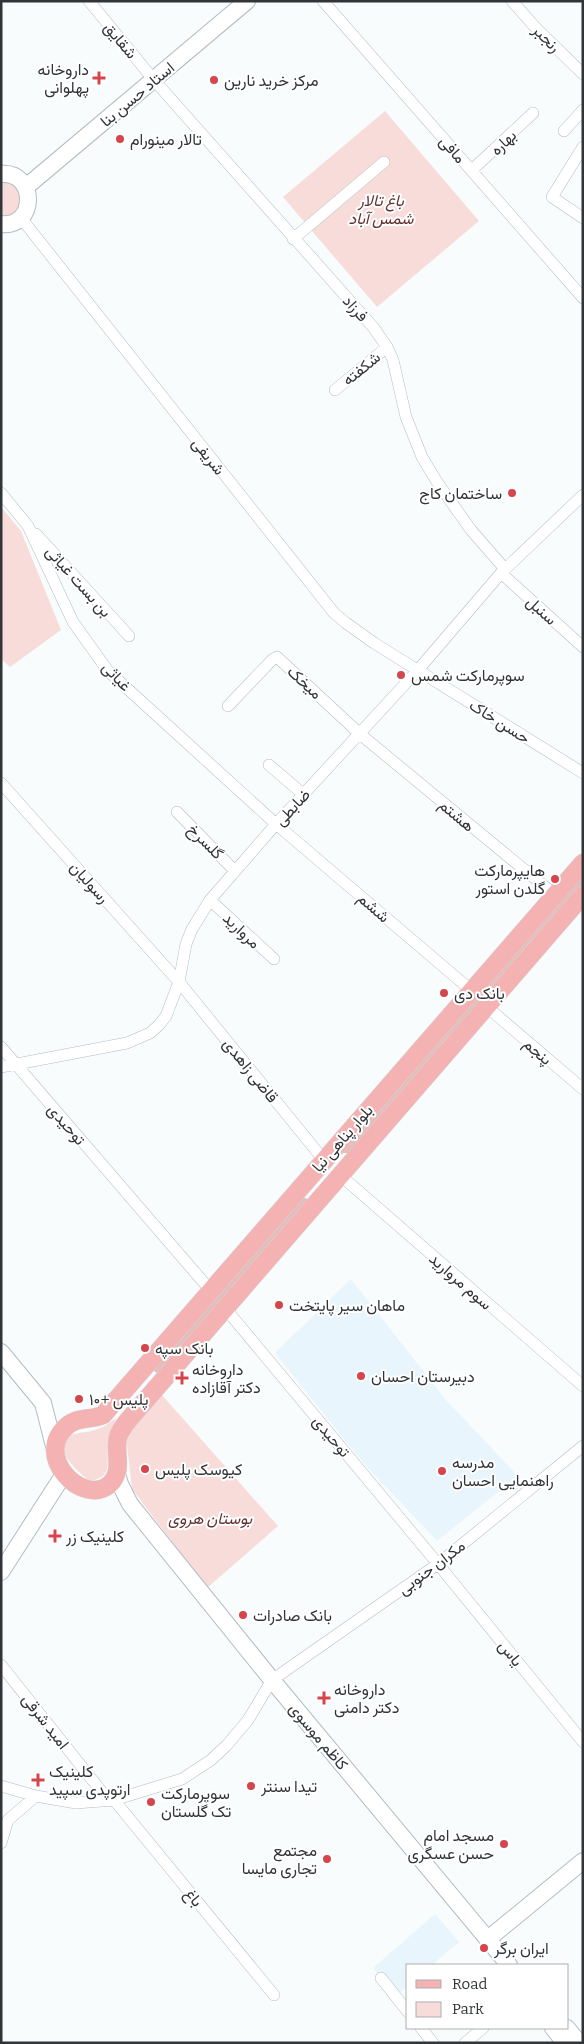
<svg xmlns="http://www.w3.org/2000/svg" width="584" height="2044" font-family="Bitter,Vazirmatn,serif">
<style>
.built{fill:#e9f5fc}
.green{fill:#f8dcda}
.forest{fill:#e1bdbb}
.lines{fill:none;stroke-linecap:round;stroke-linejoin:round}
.street-casing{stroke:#b1bdc4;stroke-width:12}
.secondary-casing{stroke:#b1bdc4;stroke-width:18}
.primary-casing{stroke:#d6d7d7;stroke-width:19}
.street{stroke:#fff;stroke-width:11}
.secondary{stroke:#fff;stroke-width:16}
.primary{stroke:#f5b2b2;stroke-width:18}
.poi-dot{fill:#d5454c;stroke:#fff;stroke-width:2}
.labels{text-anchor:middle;stroke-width:4;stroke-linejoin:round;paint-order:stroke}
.street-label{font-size:16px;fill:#313538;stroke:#fff}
.poi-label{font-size:16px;fill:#313538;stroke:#fff;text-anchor:start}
.park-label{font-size:16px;font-style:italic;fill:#633131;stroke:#fff}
</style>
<rect width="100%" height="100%" fill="#f9fcfd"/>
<path class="built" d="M351 1279 446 1400 518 1476 437 1541 366 1466 275 1353Z
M435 1914 459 1942 432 1965H408V1986L397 1995 373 1968Z"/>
<path class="green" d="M385 111 479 221 377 307 283 197Z
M1 180 13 182 23 198 14 216 1 219Z
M1 507 21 531 61 630 10 667 1 659Z
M162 1395 278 1526 207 1588 132 1489 126 1436Z
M116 1418C114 1427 110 1436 108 1445 106 1462 114 1477 90 1481 82 1476 68 1462 64 1453 62 1447 64 1442 67 1437 76 1432 85 1433 95 1430 103 1428 109 1423 116 1418Z"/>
<path class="forest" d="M583 874V885L349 1153H343V1150Z
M301 1197 308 1199 158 1373 155 1372 154 1370Z"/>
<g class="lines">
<g class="street-casing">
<path id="street" d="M89 1 154 80 373 327 387 347 393 360 406 417 422 457 437 482 471 530 505 569
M323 1 583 298
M512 1 535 27 583 74
M564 131 583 110
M583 147 552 197 583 218
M472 170 533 113
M21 218 334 613 346 623 374 643 583 773
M293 239 384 162
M335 390 387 347
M1 493 28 526 73 622 108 671 276 824 472 991
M36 534 129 636
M501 573 583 647
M228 706 272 660 277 657 360 734 555 895
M269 765 303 794
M1 783 179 982 323 1159
M177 812 235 871
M210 900 274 959
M494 1013 583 1089
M1 1047 211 1291
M1 1067 127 1043 150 1033 159 1025 166 1016 179 982 186 944 192 929 210 900 276 824 418 670 501 573 583 495
M340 1175 583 1386
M225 1308 438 1564 583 1742
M1 1665 109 1801
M1 1786 36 1796 76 1803 114 1800 182 1779 211 1760 227 1745 248 1720 272 1680 438 1564 583 1446
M114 1800 274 1995
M8 1820 36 1796
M1 1843 8 1820
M381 1978 408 2012
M421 2028 433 2043
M465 2043 483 2028"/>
</g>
<g class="secondary-casing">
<path id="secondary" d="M1 174C37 171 37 228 1 224
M26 187 247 1
M1 1352 43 1403 54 1446
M117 1474 120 1484 130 1504 272 1680 509 1965
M1 1572 64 1474
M488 1939 583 1861
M553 2028 565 2043
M567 2028 579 2043"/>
</g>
<g class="primary-casing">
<path id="primary" d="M583 863 103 1415C91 1420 76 1417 67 1426 32 1455 83 1508 110 1484 124 1471 114 1453 118 1437 121 1427 131 1417 138 1409L583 895"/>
</g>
<use href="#street" class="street"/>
<use href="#secondary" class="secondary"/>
<use href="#primary" class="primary"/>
</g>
<g class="poi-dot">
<path d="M96.5 70.5h5v5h5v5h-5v5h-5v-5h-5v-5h5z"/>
<circle cx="214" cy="80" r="5"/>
<circle cx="120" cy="139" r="5"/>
<circle cx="512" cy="493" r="5"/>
<circle cx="401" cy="675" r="5"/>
<circle cx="555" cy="879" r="5"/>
<circle cx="444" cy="993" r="5"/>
<circle cx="279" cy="1305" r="5"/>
<circle cx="145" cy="1348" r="5"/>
<circle cx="361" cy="1376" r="5"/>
<path d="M179.5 1370.5h5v5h5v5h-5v5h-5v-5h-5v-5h5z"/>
<circle cx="79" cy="1399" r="5"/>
<circle cx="145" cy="1469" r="5"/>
<circle cx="442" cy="1471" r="5"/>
<path d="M52.5 1528.5h5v5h5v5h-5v5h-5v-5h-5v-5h5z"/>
<circle cx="243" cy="1615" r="5"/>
<path d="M321.5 1690.5h5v5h5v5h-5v5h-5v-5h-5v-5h5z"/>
<path d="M35.5 1772.5h5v5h5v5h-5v5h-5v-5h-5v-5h5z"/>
<circle cx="251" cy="1786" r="5"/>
<circle cx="151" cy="1802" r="5"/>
<circle cx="504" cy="1844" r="5"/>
<circle cx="327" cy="1859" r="5"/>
<circle cx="484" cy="1948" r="5"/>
</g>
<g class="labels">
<g class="street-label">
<text transform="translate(547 38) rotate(45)" y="6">رنجبر</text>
<text transform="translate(121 40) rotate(50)" y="6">شقایق</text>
<text transform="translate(137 94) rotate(-40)" y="6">استاد حسن بنا</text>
<text transform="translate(503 142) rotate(-43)" y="6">بهاره</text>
<text transform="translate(453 149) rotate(49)" y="6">مافی</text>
<text transform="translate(356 308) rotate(48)" y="6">فرزاد</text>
<text transform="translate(361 368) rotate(-39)" y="6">شکفته</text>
<text transform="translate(209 456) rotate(52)" y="6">شریفی</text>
<text transform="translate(79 581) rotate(48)" y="6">بن بست غیاثی</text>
<text transform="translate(542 610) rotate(42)" y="6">سنبل</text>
<text transform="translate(117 676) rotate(46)" y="6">غیاثی</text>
<text transform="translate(305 682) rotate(43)" y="6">میخک</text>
<text transform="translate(500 721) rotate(32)" y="6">حسن خاک</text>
<text transform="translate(292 807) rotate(-47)" y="6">ضابطی</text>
<text transform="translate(457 815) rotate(40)" y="6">هشتم</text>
<text transform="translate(206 841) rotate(45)" y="6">گلسرخ</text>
<text transform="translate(90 882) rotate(48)" y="6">رسولیان</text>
<text transform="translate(374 907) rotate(41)" y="6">ششم</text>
<text transform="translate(242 930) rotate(43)" y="6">مروارید</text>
<text transform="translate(538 1051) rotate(41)" y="6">پنجم</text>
<text transform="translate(251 1070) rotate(51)" y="6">قاضی زاهدی</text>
<text transform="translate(67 1124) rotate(49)" y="6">توحیدی</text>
<text transform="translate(342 1138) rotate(-49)" y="6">بلوار پناهی نیا</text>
<text transform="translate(461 1281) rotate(41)" y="6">سوم مروارید</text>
<text transform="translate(332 1436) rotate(50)" y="6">توحیدی</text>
<text transform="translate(431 1567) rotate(-37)" y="6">مکران جنوبی</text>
<text transform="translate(511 1653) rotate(51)" y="6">یاس</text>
<text transform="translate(46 1721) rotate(52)" y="6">امید شرقی</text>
<text transform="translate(319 1736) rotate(50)" y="6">کاظم موسوی</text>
<text transform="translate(194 1897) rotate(50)" y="6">باغ</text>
</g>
<g class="poi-label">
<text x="89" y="75" text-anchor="end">داروخانه<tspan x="89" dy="18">پهلوانی</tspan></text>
<text x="224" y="86">مرکز خرید نارین</text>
<text x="130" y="145">تالار مینورام</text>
<text x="502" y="499" text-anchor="end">ساختمان کاج</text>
<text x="411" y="681">سوپرمارکت شمس</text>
<text x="545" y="876" text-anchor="end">هایپرمارکت<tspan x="545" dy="18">گلدن استور</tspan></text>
<text x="454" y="999">بانک دی</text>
<text x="289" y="1311">ماهان سیر پایتخت</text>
<text x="155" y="1354">بانک سپه</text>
<text x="192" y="1375">داروخانه<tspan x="192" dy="18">دکتر آقازاده</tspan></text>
<text x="371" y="1382">دبیرستان احسان</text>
<text x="89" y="1405">پلیس +۱۰</text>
<text x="452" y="1468">مدرسه<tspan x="452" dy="18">راهنمایی احسان</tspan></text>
<text x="155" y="1475">کیوسک پلیس</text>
<text x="66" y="1542">کلینیک زر</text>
<text x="253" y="1621">بانک صادرات</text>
<text x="334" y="1695">داروخانه<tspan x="334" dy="18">دکتر دامنی</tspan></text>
<text x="49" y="1777">کلینیک<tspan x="49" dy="18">ارتوپدی سپید</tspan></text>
<text x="261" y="1792">تیدا سنتر</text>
<text x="161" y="1799">سوپرمارکت<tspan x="161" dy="18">تک گلستان</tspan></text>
<text x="494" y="1841" text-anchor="end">مسجد امام<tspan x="494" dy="18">حسن عسگری</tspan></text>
<text x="317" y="1856" text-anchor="end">مجتمع<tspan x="317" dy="18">تجاری مايسا</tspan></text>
<text x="494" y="1954">ایران برگر</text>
</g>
<g class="park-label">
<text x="381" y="206">باغ تالار<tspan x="381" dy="18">شمس آباد</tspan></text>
<text x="210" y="1524">بوستان هروی</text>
</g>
</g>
<rect width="584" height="2044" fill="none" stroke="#313538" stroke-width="5"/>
<rect x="406" y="1964" width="162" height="65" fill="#ffffff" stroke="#adaeaf"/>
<rect x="416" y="1980" width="25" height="8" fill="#f5b2b2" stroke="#adaeaf"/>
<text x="452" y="1989" font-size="15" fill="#313538">Road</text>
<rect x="416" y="2002" width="25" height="15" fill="#f8dcda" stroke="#adaeaf"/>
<text x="452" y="2014" font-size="15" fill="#313538">Park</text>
</svg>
